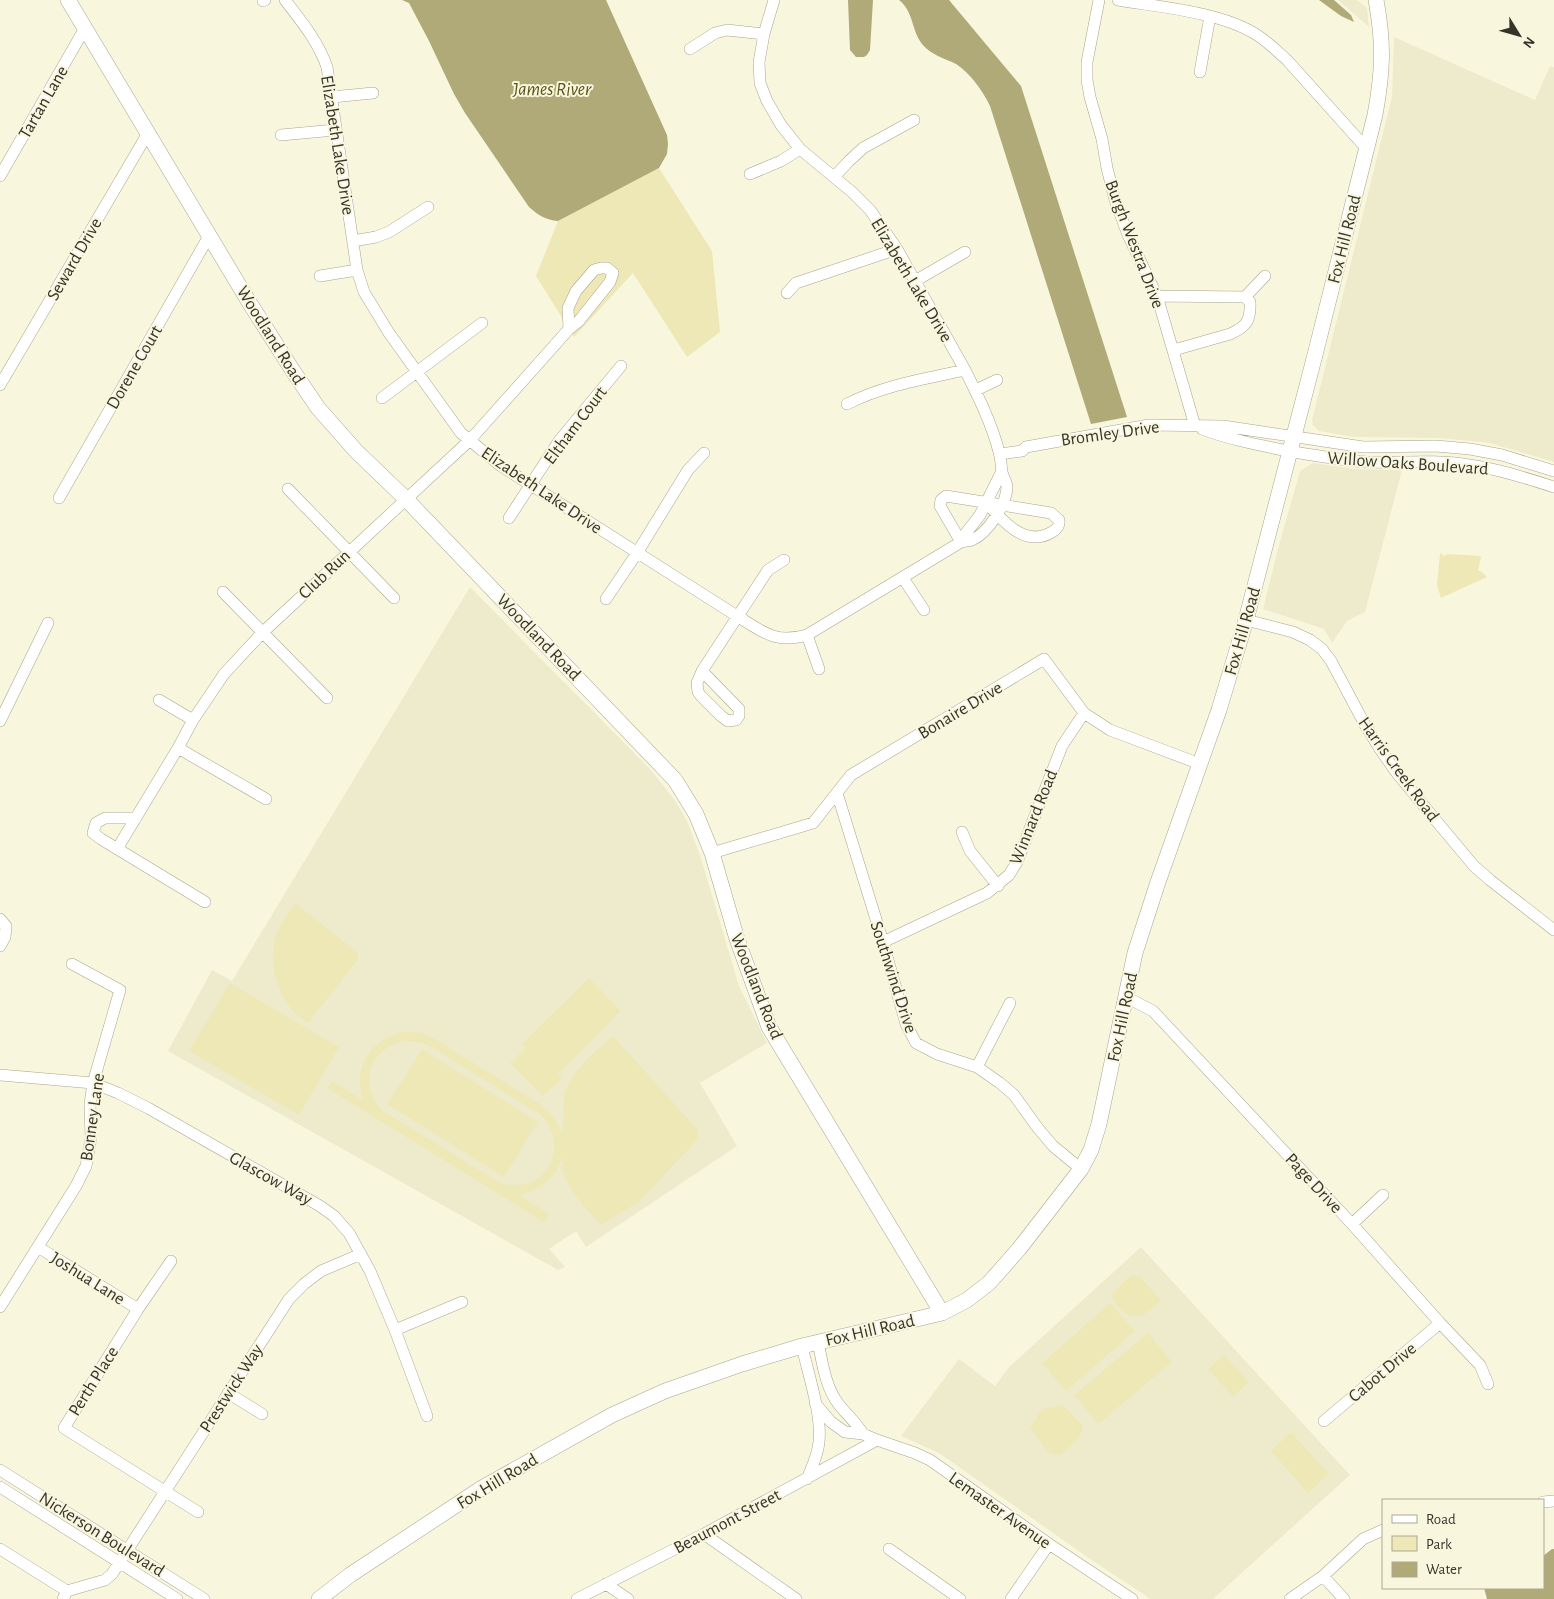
<svg xmlns="http://www.w3.org/2000/svg" width="1554" height="1599" font-family="'Alegreya Sans',sans-serif">
<style>
.built{fill:#eeebcc}
.green{fill:#eee8b7;fill-rule:evenodd}
.water{fill:#b0aa79}
.lines{fill:none;stroke-linecap:round;stroke-linejoin:round}
.minor-casing{stroke:#a8a58e;stroke-width:12}
.major-casing{stroke:#a8a58e;stroke-width:16}
.minor{stroke:#fff;stroke-width:11}
.major{stroke:#fff;stroke-width:15}
.labels{text-anchor:middle;stroke-width:4;stroke-linejoin:round;paint-order:stroke}
.street-label{font-size:18px;fill:#36352b;stroke:#f9f6de}
.water-label{font-size:19px;font-style:italic;fill:#5c551b;stroke:#f9f6de}
</style>
<rect width="100%" height="100%" fill="#f9f6de"/>
<path class="built" d="M1338 0H1357L1367 8 1369 27Z
M1394 37 1535 100 1550 66 1554 67V462L1490 443 1441 438 1354 437 1319 431 1313 425 1312 420 1392 97Z
M1313 463 1356 469 1402 470 1365 612 1347 621 1332 643 1324 629 1263 609 1279 545 1300 471Z
M470 587 651 770 674 799 687 821 700 855 739 986 767 1043 700 1083 737 1146 586 1247 576 1231 549 1249 565 1267 558 1270 168 1051 212 970 232 981Z
M1141 1247 1350 1475 1213 1599H1151L1093 1561 939 1453 901 1436 959 1359 995 1386 1009 1367Z"/>
<path class="green" d="M659 168 712 251 720 332 687 357 633 273 574 337 536 276 558 221Z
M1440 553 1445 556 1447 554 1481 556 1478 571H1481L1487 577 1441 598 1437 585Z
M295 903 357 952 358 960 308 1023C303 1019 297 1016 293 1011 275 990 268 959 277 933 281 923 289 912 295 903Z
M589 978 621 1011 558 1074 562 1078 543 1096 510 1063 525 1048 522 1044Z
M230 983 339 1047 299 1115 189 1051Z
M407 1031 424 1034 432 1037 540 1104 554 1117 562 1134C564 1122 563 1110 564 1099 565 1076 596 1050 613 1036L698 1130 697 1140 640 1201 601 1225C584 1207 569 1191 561 1167L563 1166V1157C554 1180 542 1189 519 1195L549 1214 544 1222 327 1088 332 1081 363 1100C352 1064 372 1038 407 1031ZM405 1041 422 1043 430 1046 542 1116C571 1150 544 1194 502 1184L381 1110C359 1083 369 1048 405 1041Z
M422 1049 538 1122 504 1177 387 1104Z
M1132 1275 1140 1276 1161 1301 1142 1316H1129L1116 1305 1111 1294Z
M1110 1303 1135 1331 1066 1391 1042 1363Z
M1148 1333 1172 1362 1098 1424 1074 1395Z
M1224 1355 1249 1382 1233 1397 1208 1369Z
M1063 1405 1083 1426 1079 1438 1060 1455 1049 1453 1030 1428 1042 1409Z
M1291 1432 1329 1474 1308 1493 1271 1451Z"/>
<path class="water" d="M402 0H606L667 135 668 144 667 154 659 168 558 221C546 220 538 215 529 207L465 113 454 94 429 41 409 3Z
M848 0H873L870 50 867 55 864 57H856L850 50Z
M899 0H949L1021 86 1127 417 1091 424 990 106C983 91 970 73 956 64 944 58 931 55 922 44 911 30 914 12 899 0Z
M1319 0H1334L1351 15 1354 22 1341 16Z
M1552 1549H1554V1599H1487L1484 1588H1543V1556Z"/>
<g class="lines">
<g class="minor-casing">
<path id="minor" d="M285 0C301 21 318 41 327 67L357 270 364 292 389 333 461 433 501 466 737 616C763 632 775 644 807 635L961 542C964 541 969 541 972 540 988 533 1007 504 1007 486 1006 481 1003 477 1002 472 1001 465 1001 459 999 452 992 424 978 396 965 370L897 249 870 210 852 192 800 149 781 125 767 101 760 83 759 62 764 34 774 0
M1099 0 1087 62V80L1090 97 1102 139 1107 168 1115 200 1128 235 1157 296 1195 426
M1118 0C1159 7 1222 12 1257 35 1268 42 1277 51 1287 60L1366 148
M263 1 265 0
M690 49 715 33 727 30 764 34
M1200 72 1210 16
M332 97 373 93
M281 135 335 130
M750 174 781 161 800 149
M0 176 85 28
M834 177 849 161 863 148 914 120
M353 241 376 237 389 232 428 207
M320 276 357 270
M915 281 965 252
M787 293 796 283 897 249
M1157 296 1245 297 1250 302C1251 321 1246 327 1230 334L1174 350
M1245 297 1265 276
M0 385 148 133
M976 390 997 380
M382 398 482 323
M847 404C884 385 925 379 965 370
M1202 429C1231 440 1263 446 1294 452 1318 456 1342 460 1366 462 1400 463 1435 459 1469 465 1498 469 1526 478 1554 487
M1000 454 1022 451 1026 447 1149 425 1223 426 1363 447 1436 446 1470 449 1502 455 1554 471
M288 489 394 598
M59 498 209 236
M509 518 559 441 621 366
M961 542 940 506 941 500 946 496 1051 513 1059 520C1060 526 1057 529 1052 532 1026 548 1003 522 987 503
M961 542 966 533 980 515 1002 471
M903 578 924 610
M223 592 327 698
M606 599 637 553 688 470 704 453
M1246 620 1293 632 1310 640 1322 649 1331 661 1364 723 1380 749 1396 772 1438 823 1474 866 1490 880 1554 930
M807 635 819 669
M702 671 739 709V716L736 720 728 721 721 716 701 696 698 692 697 683 702 671 717 648 768 570 784 560
M159 700 193 720
M0 721 48 623
M178 748 266 799
M837 793 883 942 906 1024 916 1043 937 1054 977 1067 1000 1083 1014 1095 1037 1127 1053 1146 1081 1169
M136 818H105L96 823 93 833 101 839 205 902
M962 832 970 851 998 886
M117 849 178 748 193 720 224 674 262 633 470 440 569 329 578 322 610 282 613 273 607 268H601L594 270 576 291 568 308 569 329
M712 853 813 823 851 775 1044 659 1084 713 1110 730 1200 764
M0 919 6 926 5 937 0 946
M883 942 987 893 1009 875 1017 862 1062 746 1084 713
M1126 997 1153 1011 1352 1224 1440 1323 1480 1365 1488 1384
M977 1067 1010 1003
M0 1075 93 1083 118 1093 148 1108 320 1206 334 1216 349 1233 370 1271 395 1330 427 1416
M1352 1224 1383 1195
M38 1247 138 1309
M171 1261 138 1309 64 1428 198 1512
M0 1307 76 1186 86 1166 91 1138 90 1104 93 1083 120 990 72 964
M395 1330 462 1302
M818 1342C822 1361 825 1383 835 1399 843 1412 855 1420 863 1434
M802 1346C808 1374 822 1414 819 1442 818 1455 812 1467 807 1479
M228 1393 262 1414
M815 1403 831 1422 845 1432 863 1434 877 1440 915 1453 930 1460 1049 1544 1132 1599
M1324 1421 1440 1323
M0 1470 204 1599
M0 1487 177 1599
M1543 1502 1554 1501
M704 1534 796 1599
M0 1549 67 1591
M889 1549 960 1599
M1323 1576 1344 1599
M606 1584 628 1599
M63 1599 67 1591 105 1580 112 1574 289 1299 304 1284 321 1271 361 1254
M577 1599 704 1534 877 1440
M1011 1599 1049 1544
M1290 1599 1323 1576 1363 1539 1383 1530"/>
</g>
<g class="major-casing">
<path id="major" d="M68 0 249 302 293 371 318 408 356 451 406 499 675 780 696 814 712 853 737 939 769 1027 942 1313
M319 1599 350 1575 482 1488 612 1415 665 1391 742 1364 802 1346 942 1313 967 1300 989 1283 1019 1249 1081 1169 1091 1150 1099 1124 1135 953 1158 882 1219 710 1246 620 1316 351 1375 115C1383 71 1384 44 1376 0"/>
</g>
<use href="#minor" class="minor"/>
<use href="#major" class="major"/>
</g>
<g class="labels">
<g class="street-label">
<text transform="translate(43 102) rotate(-60)" y="6">Tartan Lane</text>
<text transform="translate(338 145) rotate(81)" y="6">Elizabeth Lake Drive</text>
<text transform="translate(1344 239) rotate(-76)" y="6">Fox Hill Road</text>
<text transform="translate(1135 244) rotate(69)" y="6">Burgh Westra Drive</text>
<text transform="translate(74 259) rotate(-60)" y="6">Seward Drive</text>
<text transform="translate(912 280) rotate(59)" y="6">Elizabeth Lake Drive</text>
<text transform="translate(271 335) rotate(58)" y="6">Woodland Road</text>
<text transform="translate(134 367) rotate(-60)" y="6">Dorene Court</text>
<text transform="translate(575 425) rotate(-53)" y="6">Eltham Court</text>
<text transform="translate(1110 433) rotate(-8)" y="6">Bromley Drive</text>
<text transform="translate(1408 463) rotate(4)" y="6">Willow Oaks Boulevard</text>
<text transform="translate(542 490) rotate(34)" y="6">Elizabeth Lake Drive</text>
<text transform="translate(324 574) rotate(-43)" y="6">Club Run</text>
<text transform="translate(1242 631) rotate(-74)" y="6">Fox Hill Road</text>
<text transform="translate(539 637) rotate(46)" y="6">Woodland Road</text>
<text transform="translate(960 710) rotate(-31)" y="6">Bonaire Drive</text>
<text transform="translate(1399 769) rotate(54)" y="6">Harris Creek Road</text>
<text transform="translate(1033 817) rotate(-68)" y="6">Winnard Road</text>
<text transform="translate(894 977) rotate(72)" y="6">Southwind Drive</text>
<text transform="translate(757 986) rotate(68)" y="6">Woodland Road</text>
<text transform="translate(1122 1017) rotate(-78)" y="6">Fox Hill Road</text>
<text transform="translate(92 1117) rotate(-82)" y="6">Bonney Lane</text>
<text transform="translate(271 1178) rotate(29)" y="6">Glascow Way</text>
<text transform="translate(1314 1183) rotate(47)" y="6">Page Drive</text>
<text transform="translate(88 1278) rotate(32)" y="6">Joshua Lane</text>
<text transform="translate(870 1330) rotate(-13)" y="6">Fox Hill Road</text>
<text transform="translate(1382 1372) rotate(-40)" y="6">Cabot Drive</text>
<text transform="translate(93 1381) rotate(-58)" y="6">Perth Place</text>
<text transform="translate(231 1388) rotate(-57)" y="6">Prestwick Way</text>
<text transform="translate(497 1481) rotate(-31)" y="6">Fox Hill Road</text>
<text transform="translate(1000 1510) rotate(35)" y="6">Lemaster Avenue</text>
<text transform="translate(727 1521) rotate(-28)" y="6">Beaumont Street</text>
<text transform="translate(102 1534) rotate(32)" y="6">Nickerson Boulevard</text>
</g>
<g class="water-label">
<text x="552" y="95">James River</text>
</g>
</g>
<rect x="1382" y="1499" width="162" height="90" fill="#f9f6de" stroke="#aba996"/>
<rect x="1392" y="1515" width="25" height="8" fill="#ffffff" stroke="#aba996"/>
<text x="1426" y="1524" font-size="15" fill="#36352b">Road</text>
<rect x="1392" y="1536" width="25" height="15" fill="#eee8b7" stroke="#aba996"/>
<text x="1426" y="1549" font-size="15" fill="#36352b">Park</text>
<rect x="1392" y="1562" width="25" height="15" fill="#b0aa79" stroke="#aba996"/>
<text x="1426" y="1574" font-size="15" fill="#36352b">Water</text>
<g transform="translate(1519 35) rotate(127)" stroke="#f9f6de" stroke-width="4" paint-order="stroke">
<path d="M0-4L9 19L0 12L-9 19Z" fill="#36352b"/>
<text y="-8" font-size="14" font-weight="bold" text-anchor="middle" fill="#36352b">N</text>
</g>
</svg>
